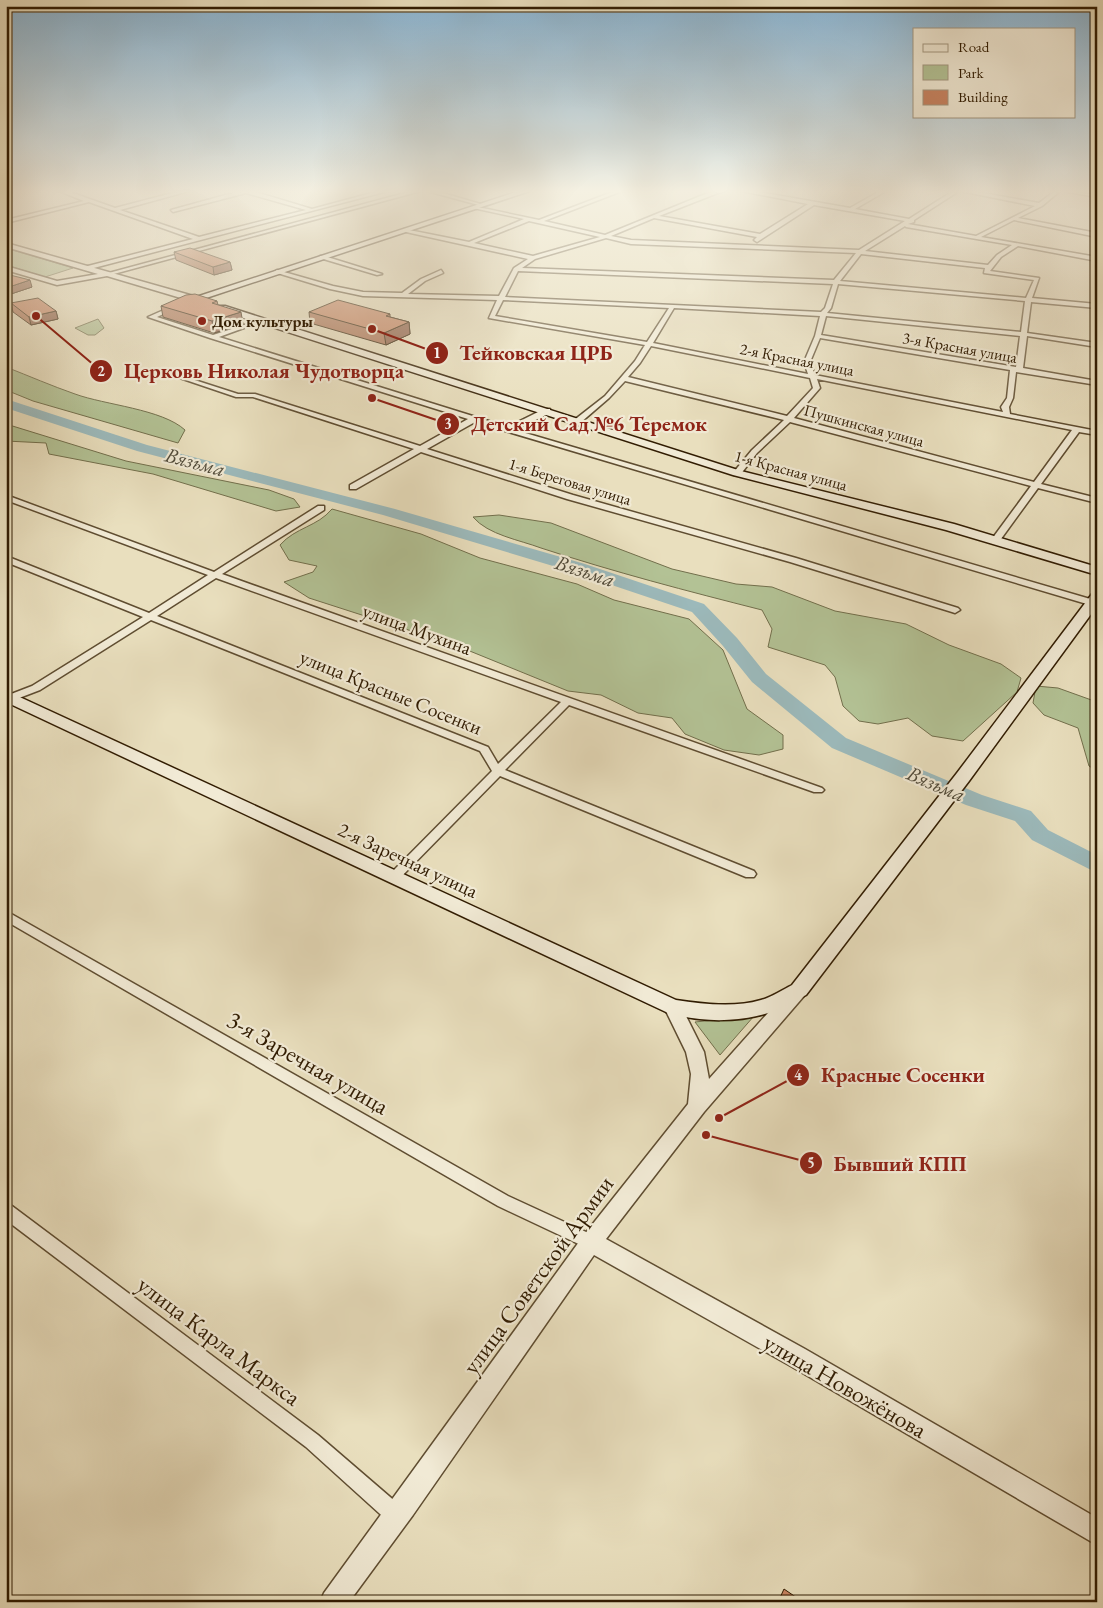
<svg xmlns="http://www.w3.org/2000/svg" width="1103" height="1608" font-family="'EB Garamond',serif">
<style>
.green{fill:#b3c295;stroke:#726f4c}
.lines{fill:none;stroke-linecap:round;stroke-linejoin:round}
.river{fill:#9cbabc;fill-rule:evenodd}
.minor-casing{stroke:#5f4d31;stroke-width:3}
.tertiary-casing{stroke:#5f4d31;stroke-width:3}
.secondary-casing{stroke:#311c02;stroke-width:3}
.minor{fill:#f1ead5;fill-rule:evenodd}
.tertiary{fill:#f1ead5;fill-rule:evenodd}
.secondary{fill:#f1ead5;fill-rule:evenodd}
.wall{fill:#ac7254;stroke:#311c02}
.shaded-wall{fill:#8c5c45;stroke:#311c02}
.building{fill:#c88462;stroke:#311c02}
.poi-dot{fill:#8f2418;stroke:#f1ead5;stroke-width:2}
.labels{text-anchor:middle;stroke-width:4.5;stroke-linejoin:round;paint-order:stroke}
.far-poi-label{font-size:16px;font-weight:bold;fill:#311c02;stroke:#f1ead5;text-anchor:start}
.far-street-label{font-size:16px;fill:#311c02;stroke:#f1ead5}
.street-label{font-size:20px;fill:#311c02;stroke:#f1ead5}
.water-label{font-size:21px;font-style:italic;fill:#514b3a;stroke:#f1ead5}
.near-street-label{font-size:24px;fill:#311c02;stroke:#f1ead5}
.leader{fill:none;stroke:#8f2418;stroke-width:2}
.callout-dot{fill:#8f2418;stroke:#f1ead5;stroke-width:2}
.mark-label{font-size:15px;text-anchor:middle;font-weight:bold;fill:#fff}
.callout-label{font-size:21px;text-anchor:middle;font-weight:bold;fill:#8f2418;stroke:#f1ead5;stroke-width:4.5;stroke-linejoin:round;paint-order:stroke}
</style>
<rect width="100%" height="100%" fill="#e9dfbe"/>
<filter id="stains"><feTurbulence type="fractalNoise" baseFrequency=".004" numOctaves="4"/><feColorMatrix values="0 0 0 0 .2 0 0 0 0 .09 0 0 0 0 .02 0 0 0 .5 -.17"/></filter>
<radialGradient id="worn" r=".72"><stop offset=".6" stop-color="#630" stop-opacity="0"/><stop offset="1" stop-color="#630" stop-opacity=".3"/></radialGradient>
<path class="green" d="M6 248 12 250 73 268 45 277 6 265Z
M98 319 104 328 95 335H88L75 328Z
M6 367C29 376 52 386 75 394 105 405 162 409 185 430L178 443 33 401 6 390Z
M6 424 126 461 269 490 294 499 300 507 276 511 153 474 49 454 46 443 6 441Z
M332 509 421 534 480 558 577 584 614 600 689 619 723 650 747 709 783 735V749L759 755 724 750 685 734 672 718 638 713 601 695 568 691 455 645 309 598 284 582 313 572 317 566 289 560 280 545C296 527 317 527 332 509Z
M499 515 551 523 672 569 736 584 772 587 835 611 906 624 949 645 1001 664 1021 678 1017 692 963 741 932 736 908 718 878 724 859 721 843 706 835 677 825 665 768 647 772 629 762 610C687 591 614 572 541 548 520 540 488 535 473 517Z
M1036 686 1058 688 1097 702V771L1089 766 1078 728 1044 715 1033 703Z
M754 1016 720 1055 695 1022Z"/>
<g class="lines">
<path class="river" d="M6 399 147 445 395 509 585 564 704 604 737 638 766 674 846 738 982 795 1031 811 1048 830 1097 855V873L1032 840 1015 821 966 805 832 748 752 682 723 646 692 612 573 572 383 515 137 451 6 408Z"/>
<g class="minor-casing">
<path id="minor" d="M59 191H67L115 208 180 191H189L120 210 199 237 306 210 246 193 173 212 171 210 240 191H252L312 209 379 191H388L86 270 84 267 193 239 89 202 6 223V220L84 201Z
M412 191H421L110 275 105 274Z
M427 191H436L484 205 482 206Z
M615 191H622L544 221 605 235 703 195 715 191H723L659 216 760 234 808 204 741 191H753L850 208 880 191H886L855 209 909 219 953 191H959L914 220V222L908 224 976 236 1035 206 960 191H972L1039 203 1055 191H1060L1042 206 1018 218 1097 233V237L1014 220 981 237 1097 257V261L1018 246 1001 257 990 271 1039 278 1032 298 1097 304V308L1031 302 1027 333 1097 343V347L1027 336 1023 368 1097 381V385L1016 372 1013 398 1009 407 1010 414 1097 431V435L1079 432 1041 484 1097 498V503L1038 488 998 543H992V539L1031 486 790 422 757 453 740 475H734L733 473 752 450 784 420 625 381 609 398 580 423 573 421 605 396 635 361 645 345 489 318 497 300 363 296 330 289 274 272 277 270 333 286 363 292 402 293 421 279 441 270 443 273 425 281 408 294 499 296 514 268 528 259 406 232 404 229 469 242 524 219 473 208V206L539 220ZM814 205 905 221 859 250 631 240 611 236 654 218 757 237 754 240 757 242ZM529 221 600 237 533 256 474 243ZM905 226 906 227 1012 245 997 255 988 265 865 251ZM606 238 631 244 856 253 834 280 522 268 535 259ZM861 254 985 268 984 273 1034 280 1026 298 840 281ZM518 271 833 284 825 308 821 312 505 297ZM838 284 1025 301 1021 332 827 313 831 308ZM503 300 669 308 647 342 495 316ZM674 308 820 316 815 336 804 362 808 374 653 343ZM826 316 1020 336 1016 367 821 335ZM820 338 1010 370 1007 398 1001 407 1003 412 815 375 810 362ZM651 346 810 378 813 388 787 416 628 377 640 363ZM817 379 1072 430 1034 482 794 418 820 388Z
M1066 191 1097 195V197L1068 192Z
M320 256H324L382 274 377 275 320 258Z
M175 305 180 306 157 317 213 335 263 319V321L219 337 508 427 544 409H550V413L515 430 1097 601V607L475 422 427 449 573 495 796 558 958 608 960 610 955 613 952 612 790 562 567 499 421 452 356 489H350V485L414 449 253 397H236L174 376 179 375 238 394H255L420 446 468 419 210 338 148 317Z
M6 495 214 572 318 506H324V510L222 574 822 788 824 790 822 792H814L569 705 505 770 754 871 756 874 754 877H746L500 776 398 880H390L388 877 390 874 492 771 480 751 151 620 40 690 6 703V696L32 686 143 617 6 562V556L149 613 208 575 6 500ZM216 578 561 702 498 764 488 747 157 616Z
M6 911 508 1196 597 1237 599 1242 597 1247 591 1249 585 1247 498 1206 6 921Z
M6 1204 12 1206 318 1435 404 1509 406 1516 404 1523 397 1525 390 1523 306 1447 6 1220Z"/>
</g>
<g class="tertiary-casing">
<path id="tertiary" d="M6 243 197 297 198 299 191 301 107 276 57 285 6 270V266L57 281 98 274 6 247Z
M798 984 804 986 807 991 804 996 704 1112 606 1239 805 1349 1097 1518V1545L789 1365 594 1255 413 1515 349 1602H320L324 1593 584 1235 688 1104 691 1074 686 1052 664 1007 667 1002 673 1000 679 1002 704 1052 709 1079 792 986Z"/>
</g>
<g class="secondary-casing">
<path id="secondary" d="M519 191H530L197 301 190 299Z
M219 306H225L741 471 954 524 1097 567V575L946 530 733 475 219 310Z
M1097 593V606L969 781 806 995C795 1000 785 1007 774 1011 742 1023 699 1023 666 1012L6 702V692L11 693 676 1000C703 1004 734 1008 761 1000 772 997 782 990 792 985L957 773 1092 594Z"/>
</g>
<use href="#minor" class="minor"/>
<use href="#tertiary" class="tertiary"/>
<use href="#secondary" class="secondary"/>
</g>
<path class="wall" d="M174 252 230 262 232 270 214 275 176 260Z
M6 274 32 287 11 294 6 292Z
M217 301 218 305 243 324 214 333 163 317 161 306Z
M11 303 56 311 58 319 31 325 13 312Z
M309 312 390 314V317L409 322 410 334 386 345 310 323Z"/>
<path class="shaded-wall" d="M230 262 232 270 214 275 213 267Z
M30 280 32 287 11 294 9 287Z
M56 311 58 319 31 325 29 317Z
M241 312 243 324 214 333 212 321Z
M409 322 410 334 386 345 384 333Z"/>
<path class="building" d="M190 248 230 262 213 267 174 252Z
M6 274 30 280 9 287 6 286Z
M195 294 217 301 212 303 241 312 212 321 161 306 186 295Z
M38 298 56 311 29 317 11 303Z
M338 300 390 314 386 316 409 322 384 333 309 312Z
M784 1589 803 1602H778Z"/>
<linearGradient id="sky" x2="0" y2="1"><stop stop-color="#89b6d6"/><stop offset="0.46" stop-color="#f5f1e2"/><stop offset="1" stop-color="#f5f1e2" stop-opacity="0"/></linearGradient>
<rect width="1103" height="416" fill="url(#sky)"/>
<circle class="poi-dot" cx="202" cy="321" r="5"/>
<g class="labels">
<g class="far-poi-label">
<text x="212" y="327">Дом культуры</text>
</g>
<g class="far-street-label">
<text transform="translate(960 347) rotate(10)" y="6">3-я Красная улица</text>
<text transform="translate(797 359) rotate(11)" y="6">2-я Красная улица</text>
<text transform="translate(864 425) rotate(15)" y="6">Пушкинская улица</text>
<text transform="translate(791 470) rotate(15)" y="6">1-я Красная улица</text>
<text transform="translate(570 481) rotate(17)" y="6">1-я Береговая улица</text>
</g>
<g class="street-label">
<text transform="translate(417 629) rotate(20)" y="7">улица Мухина</text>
<text transform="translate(391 692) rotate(22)" y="7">улица Красные Сосенки</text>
<text transform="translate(408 860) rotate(25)" y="7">2-я Заречная улица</text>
</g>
<g class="water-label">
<text transform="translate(195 462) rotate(15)" y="7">Вязьма</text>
<text transform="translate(585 571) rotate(18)" y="7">Вязьма</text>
<text transform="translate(936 784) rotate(23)" y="7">Вязьма</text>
</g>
<g class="near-street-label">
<text transform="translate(308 1063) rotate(30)" y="8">3-я Заречная улица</text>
<text transform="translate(538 1275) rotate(-54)" y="8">улица Советской Армии</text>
<text transform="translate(219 1341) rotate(37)" y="8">улица Карла Маркса</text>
<text transform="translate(845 1386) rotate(30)" y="8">улица Новожёнова</text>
</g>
</g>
<path class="leader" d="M372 329L437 353M36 316L101 371M372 398L448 424M719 1118L798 1075M706 1135L811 1163"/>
<g class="callout-dot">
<circle cx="372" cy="329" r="5"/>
<circle cx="36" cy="316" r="5"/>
<circle cx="372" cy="398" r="5"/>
<circle cx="719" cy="1118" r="5"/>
<circle cx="706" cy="1135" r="5"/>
<circle cx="437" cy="353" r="12"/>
<circle cx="101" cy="371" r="12"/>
<circle cx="448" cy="424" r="12"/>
<circle cx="798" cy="1075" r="12"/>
<circle cx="811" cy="1163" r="12"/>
</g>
<g class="mark-label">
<text x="437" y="358">1</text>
<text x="101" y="376">2</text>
<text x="448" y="429">3</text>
<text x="798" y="1080">4</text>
<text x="811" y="1168">5</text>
</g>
<g class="callout-label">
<text x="536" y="360">Тейковская ЦРБ</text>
<text x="264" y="378">Церковь Николая Чудотворца</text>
<text x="589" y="431">Детский Сад №6 Теремок</text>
<text x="903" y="1082">Красные Сосенки</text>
<text x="900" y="1171">Бывший КПП</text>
</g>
<rect width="1103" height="1608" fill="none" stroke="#e9dfbe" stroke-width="25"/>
<rect x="8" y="8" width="1088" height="1593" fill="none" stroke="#311c02" stroke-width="2.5"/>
<rect x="12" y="12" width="1078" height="1583" fill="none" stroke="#311c02"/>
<rect x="913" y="28" width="162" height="90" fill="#f1ead5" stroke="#a49881"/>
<rect x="923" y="44" width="25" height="8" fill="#f1ead5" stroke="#a49881"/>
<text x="958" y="52" font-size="15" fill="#311c02">Road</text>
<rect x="923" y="65" width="25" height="15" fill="#b3c295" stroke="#a49881"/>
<text x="958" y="78" font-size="15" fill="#311c02">Park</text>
<rect x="923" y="90" width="25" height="15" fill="#c88462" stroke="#a49881"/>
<text x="958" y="102" font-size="15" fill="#311c02">Building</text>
<rect width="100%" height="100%" filter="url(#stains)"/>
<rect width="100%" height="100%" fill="url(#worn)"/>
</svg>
